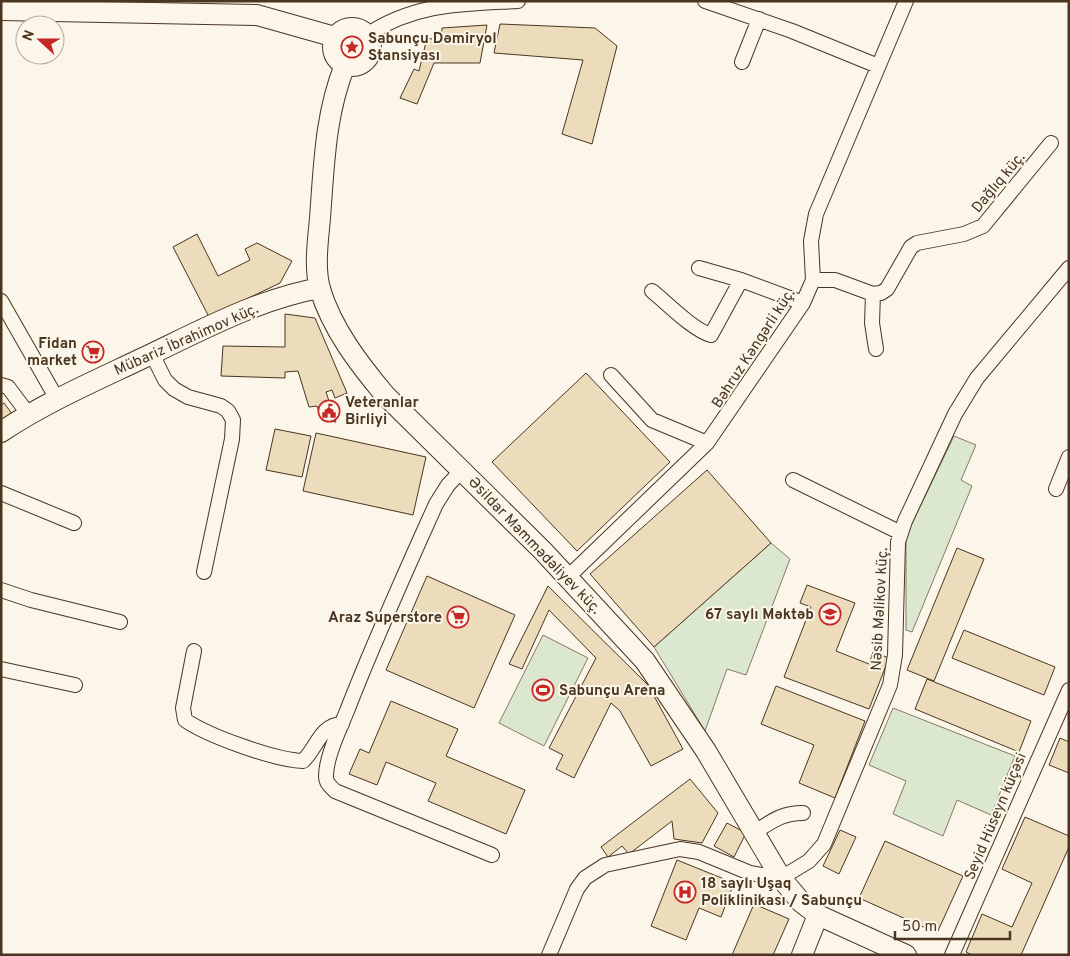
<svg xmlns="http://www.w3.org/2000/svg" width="1070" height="956" font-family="Overpass,sans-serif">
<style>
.green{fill:#dce7d0;stroke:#887966}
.building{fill:#ecdcbc;stroke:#4a3520}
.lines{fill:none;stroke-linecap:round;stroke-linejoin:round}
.street-casing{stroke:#4a3520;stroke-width:16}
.secondary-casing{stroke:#4a3520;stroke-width:22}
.street{stroke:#fbf6e9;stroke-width:14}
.secondary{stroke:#fbf6e9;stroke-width:20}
.labels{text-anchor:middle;stroke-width:4;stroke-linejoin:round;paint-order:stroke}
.poi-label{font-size:15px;font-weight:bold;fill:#4a3520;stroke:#fbf6e9;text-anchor:start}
.street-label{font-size:15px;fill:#4a3520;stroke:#fbf6e9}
</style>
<rect width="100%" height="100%" fill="#fbf6e9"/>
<path class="green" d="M341 47a11 11 0 1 1 22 0a11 11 0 1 1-22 0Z
M954 436 976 445 961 480 972 486 912 632 906 630V536Z
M771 543 790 559 746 675 727 669 705 731 654 647Z
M543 635 588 658 544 746 499 723Z
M893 708 1015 756 991 815 957 800 943 836 893 814 906 781 869 765Z"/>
<path class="building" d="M500 24 595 28 617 46 592 144 562 134 583 60 494 53Z
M487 25 480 63H434L417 104 400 98 414 69 419 71 427 38 441 41 442 28Z
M197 234 218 276 250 260 245 249 257 243 292 261 280 283 209 317 173 247Z
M285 314 315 318 347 393 335 398 332 390 326 392 336 422 322 420 317 406 309 407 298 371 285 372V378L221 376 223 346 285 347Z
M586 373 670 462 577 551 492 462Z
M4 403 13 415 1 422V405Z
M275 429 311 436 302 477 266 470Z
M316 433 426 457 413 515 303 491Z
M707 470 771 543 654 647 590 574Z
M957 548 984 559 934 681 907 670Z
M427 576 515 615 474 708 386 670Z
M807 585 855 603 836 651 869 664 873 652 889 658 869 709 784 677 811 607 800 603Z
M548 586 648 685 683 749 651 766 620 711 611 703 574 778 556 769 563 755 549 748 596 658 549 610 522 669 509 664Z
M964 630 1055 667 1044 695 952 658Z
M927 679 1031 721 1019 752 915 709Z
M776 686 865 721 835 798 799 783 814 745 761 724Z
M391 701 458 729 446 756 525 790 506 834 428 801 436 783 386 762 377 785 349 774 360 749 369 753Z
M1060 738 1069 742V773L1049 765Z
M690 779 718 813 702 843 674 839 672 821 629 854 622 846 608 857 601 847Z
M1025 817 1069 836V847L1021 955H972L966 952 982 914 1012 927 1032 883 1002 869Z
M727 823 746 833 734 857 714 846Z
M840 830 856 837 839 874 823 866Z
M885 841 963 876 937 933 859 898Z
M677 860 734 883 721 917 699 908 686 940 651 926Z
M754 904 789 919 773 955H732Z"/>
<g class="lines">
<g class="street-casing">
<path id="street" d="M705 1 792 31 878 66
M367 35C415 3 462 4 518 1
M742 62 759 19
M741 280 803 303
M813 280H835L873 294 881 293 887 289 911 247 917 243 964 234 983 226 1051 143
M652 291C667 303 693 330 711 335L741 280 699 268
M873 294 872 323 876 349
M1 301 57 399
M152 354 165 380 174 389 188 397 221 406 228 411 233 420 232 439 204 572
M611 375 652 420 707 443
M1 385 8 387 29 415
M462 470 448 485 436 504C405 573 374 641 347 711 340 728 326 757 326 776 326 783 330 786 335 791L492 855
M793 480 901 533
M1056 489 1069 457
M1 493 74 523
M568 577 707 443 803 303 813 280 811 241 816 214 906 1
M1 590 31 600 120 622
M194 651 183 708 185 720C208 736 275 760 303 761 317 748 320 725 342 724
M1 669 75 685
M755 832C772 821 782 813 803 813
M549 955 577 889 585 878 605 865 680 849 699 852 750 873 781 878 809 861 824 844 890 685 895 655 898 542 905 521 955 414 977 378 1069 268
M952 955 1069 690"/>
</g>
<g class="secondary-casing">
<path id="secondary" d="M1 10 257 15 335 37
M333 47a19 19 0 1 1 38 0a19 19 0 1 1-38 0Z
M345 65C325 114 324 166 320 218 318 241 314 267 320 289 332 329 359 364 385 395L543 551 645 661 706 751 781 878 801 902 818 915 906 955
M1 432C46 402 95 381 143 358 200 331 258 299 320 288
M802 955 818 915"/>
</g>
<use href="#street" class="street"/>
<use href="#secondary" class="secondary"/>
</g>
<defs>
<g id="sight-ring" transform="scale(1.125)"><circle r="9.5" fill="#fbf6e9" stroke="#c62828" stroke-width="1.5"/><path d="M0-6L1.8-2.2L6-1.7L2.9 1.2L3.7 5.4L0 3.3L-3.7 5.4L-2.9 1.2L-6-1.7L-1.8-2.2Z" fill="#c62828"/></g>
<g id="supermarket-ring" transform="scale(1.125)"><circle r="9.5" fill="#fbf6e9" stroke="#c62828" stroke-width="1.5"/><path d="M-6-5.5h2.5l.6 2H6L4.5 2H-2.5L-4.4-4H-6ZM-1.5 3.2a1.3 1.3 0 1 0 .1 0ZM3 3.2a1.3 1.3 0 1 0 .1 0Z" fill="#c62828"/></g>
<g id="civic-ring" transform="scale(1.125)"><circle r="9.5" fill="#fbf6e9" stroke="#c62828" stroke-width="1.5"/><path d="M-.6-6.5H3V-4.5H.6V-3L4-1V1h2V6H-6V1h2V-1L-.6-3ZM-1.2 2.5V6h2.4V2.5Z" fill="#c62828"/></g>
<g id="school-ring" transform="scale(1.125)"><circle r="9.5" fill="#fbf6e9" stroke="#c62828" stroke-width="1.5"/><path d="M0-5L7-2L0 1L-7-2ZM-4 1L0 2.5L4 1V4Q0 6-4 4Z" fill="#c62828"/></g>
<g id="stadium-ring" transform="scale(1.125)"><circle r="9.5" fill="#fbf6e9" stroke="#c62828" stroke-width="1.5"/><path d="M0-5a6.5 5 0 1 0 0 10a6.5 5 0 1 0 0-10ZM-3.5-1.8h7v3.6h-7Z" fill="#c62828"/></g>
<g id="hospital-ring" transform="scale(1.125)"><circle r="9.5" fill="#fbf6e9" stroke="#c62828" stroke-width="1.5"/><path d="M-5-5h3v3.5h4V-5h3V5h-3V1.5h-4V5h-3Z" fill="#c62828"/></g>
</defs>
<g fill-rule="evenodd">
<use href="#sight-ring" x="352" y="47"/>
<use href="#supermarket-ring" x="93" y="352"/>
<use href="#civic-ring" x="329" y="411"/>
<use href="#school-ring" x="830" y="614"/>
<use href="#supermarket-ring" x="458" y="617"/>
<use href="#stadium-ring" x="543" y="690"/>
<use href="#hospital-ring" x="685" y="892"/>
</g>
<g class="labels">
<g class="poi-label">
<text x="368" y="43">Sabunçu Dəmiryol<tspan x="368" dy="17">Stansiyası</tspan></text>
<text x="77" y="348" text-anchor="end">Fidan<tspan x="77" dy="17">market</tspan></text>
<text x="345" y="407">Veteranlar<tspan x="345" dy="17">Birliyi</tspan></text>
<text x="814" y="619" text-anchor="end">67 saylı Məktəb</text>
<text x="442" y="622" text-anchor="end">Araz Superstore</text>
<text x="559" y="695">Sabunçu Arena</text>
<text x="701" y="888">18 saylı Uşaq<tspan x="701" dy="17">Poliklinikası / Sabunçu</tspan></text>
</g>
<g class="street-label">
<text transform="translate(998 182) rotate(-50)" y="5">Dağlıq küç.</text>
<text transform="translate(186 339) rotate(-24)" y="5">Mübariz İbrahimov küç.</text>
<text transform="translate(753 348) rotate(-57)" y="5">Bəhruz Kəngərli küç.</text>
<text transform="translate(535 545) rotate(46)" y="5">Əsildar Məmmədəliyev küç.</text>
<text transform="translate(879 609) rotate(-87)" y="5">Nəsib Məlikov küç.</text>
<text transform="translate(995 816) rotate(-67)" y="5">Seyid Hüseyn küçəsi</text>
</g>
</g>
<rect width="1070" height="956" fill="none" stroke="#4a3520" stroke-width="5"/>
<g transform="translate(40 40) rotate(291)"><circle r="24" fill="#fbf6e9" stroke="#b4a999"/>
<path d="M0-4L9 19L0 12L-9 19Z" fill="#c62828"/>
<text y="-8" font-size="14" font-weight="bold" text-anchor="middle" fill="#4a3520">N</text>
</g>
<path d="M895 931v8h115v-8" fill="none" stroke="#4a3520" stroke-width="2.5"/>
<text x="902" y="931" font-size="15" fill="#4a3520" stroke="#fbf6e9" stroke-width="4" paint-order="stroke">50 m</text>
</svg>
